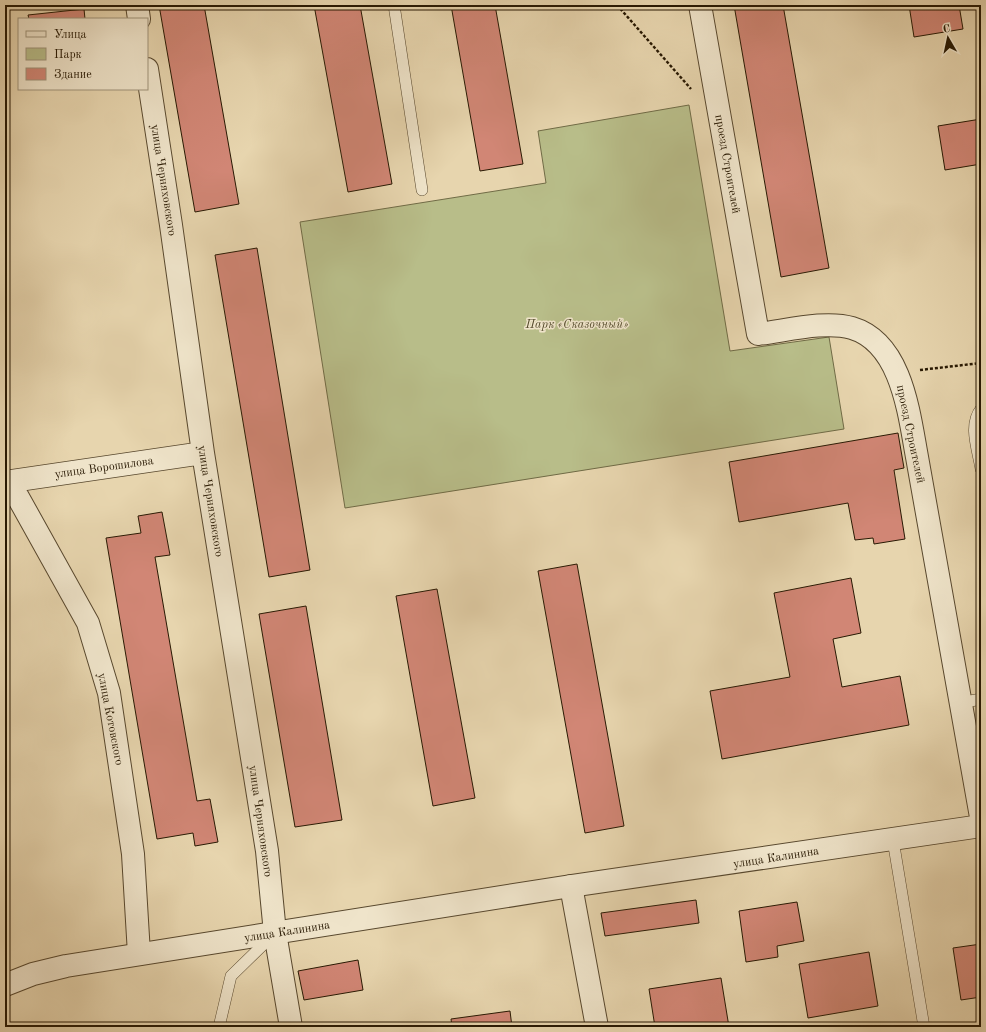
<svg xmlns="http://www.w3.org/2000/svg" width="986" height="1032" font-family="'Old Standard TT',serif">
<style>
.green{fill:#b8bd89;stroke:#706b46}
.building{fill:#d18675;stroke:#281903}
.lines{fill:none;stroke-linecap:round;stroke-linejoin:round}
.service-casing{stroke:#58482e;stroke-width:12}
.minor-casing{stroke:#58482e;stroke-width:24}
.tertiary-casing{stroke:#58482e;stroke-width:24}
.path{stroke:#281903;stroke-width:2.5;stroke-dasharray:3 2;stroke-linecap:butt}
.service{stroke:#efe4ca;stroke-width:11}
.minor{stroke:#efe4ca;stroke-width:22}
.tertiary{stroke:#efe4ca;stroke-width:22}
.labels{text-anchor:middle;stroke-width:3;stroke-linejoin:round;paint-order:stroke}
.street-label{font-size:12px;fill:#281903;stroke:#efe4ca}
.park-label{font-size:12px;font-style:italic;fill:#534a2b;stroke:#efe4ca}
</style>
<rect width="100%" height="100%" fill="#e7d5ae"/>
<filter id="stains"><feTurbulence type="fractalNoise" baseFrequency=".005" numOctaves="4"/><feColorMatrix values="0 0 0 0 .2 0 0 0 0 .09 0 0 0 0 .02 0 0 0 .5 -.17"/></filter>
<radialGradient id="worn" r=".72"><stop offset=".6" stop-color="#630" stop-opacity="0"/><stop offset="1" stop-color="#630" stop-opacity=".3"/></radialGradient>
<path class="green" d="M689 105 730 351 829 337 844 429 345 508 300 222 546 183 538 131Z"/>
<path class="building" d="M159 5H204L239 204 195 212Z
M314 5H360L392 184 348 192Z
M451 5H495L523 164 480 171Z
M734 5H783L829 268 781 277Z
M909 5H959L963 29 914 37Z
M84 9 85 19H29L28 15Z
M981 119V164L945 170 938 126Z
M257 248 310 570 269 577 215 255Z
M898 433 904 468 894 470 905 539 874 544 873 538 855 540 848 503 739 522 729 462Z
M162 512 170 555 155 557 197 801 210 799 218 842 195 846 193 833 157 839 106 538 141 533 138 516Z
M577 564 624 826 585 833 538 571Z
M851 578 861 633 833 639 842 687 900 676 909 725 722 759 710 691 790 677 774 593Z
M437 589 475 798 433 806 396 596Z
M306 606 342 820 295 827 259 614Z
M696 900 699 923 605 936 601 913Z
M797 902 804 941 777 946 778 957 746 962 739 911Z
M981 944V997L961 1000 953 948Z
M869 952 878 1006 808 1018 799 964Z
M358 960 363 990 304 1000 298 971Z
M721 978 729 1027H655L649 989Z
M510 1011 512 1027H452L451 1019Z"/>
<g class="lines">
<g class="service-casing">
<path id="service" d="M394 5 422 190
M981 409C968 425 978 450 981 469
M960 703 981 699
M893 840 924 1027
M219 1027 231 976 272 936"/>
</g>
<g class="minor-casing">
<path id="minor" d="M137 5 139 19
M700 5 758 334C785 331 825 320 852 328 902 343 909 414 917 457L981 817
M147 69 171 225 203 453 267 851 275 933 291 1027
M9 481 88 623 109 693 133 854 139 954
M5 482 203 453
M571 886 597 1027"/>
</g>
<g class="tertiary-casing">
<path id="tertiary" d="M5 985 33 974 66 966 571 886 981 826"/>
</g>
<path class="path" d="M617 5 691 89
M920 370 981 363"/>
<use href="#service" class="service"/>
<use href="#minor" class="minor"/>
<use href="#tertiary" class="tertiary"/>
</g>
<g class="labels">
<g class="street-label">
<text transform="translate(728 164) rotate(80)" y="4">проезд Строителей</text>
<text transform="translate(164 180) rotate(81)" y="4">улица Черняховского</text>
<text transform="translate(911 434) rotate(78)" y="4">проезд Строителей</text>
<text transform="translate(104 467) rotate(-8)" y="4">улица Ворошилова</text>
<text transform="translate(211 501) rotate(81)" y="4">улица Черняховского</text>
<text transform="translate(111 719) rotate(79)" y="4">улица Котовского</text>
<text transform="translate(261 821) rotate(82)" y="4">улица Черняховского</text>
<text transform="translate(776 857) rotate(-9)" y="4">улица Калинина</text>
<text transform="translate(287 931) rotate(-9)" y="4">улица Калинина</text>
</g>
<g class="park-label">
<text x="577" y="328">Парк «Сказочный»</text>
</g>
</g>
<rect width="986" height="1032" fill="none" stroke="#e7d5ae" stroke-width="20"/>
<rect x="6" y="6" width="974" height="1020" fill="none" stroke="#281903" stroke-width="2"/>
<rect x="10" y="10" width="966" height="1012" fill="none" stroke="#281903"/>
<rect x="18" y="18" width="130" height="72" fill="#efe4ca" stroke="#9f937a"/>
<rect x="26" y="31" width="20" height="6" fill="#efe4ca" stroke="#9f937a"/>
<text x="54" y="38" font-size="12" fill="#281903">Улица</text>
<rect x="26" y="48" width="20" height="12" fill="#b8bd89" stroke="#9f937a"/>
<text x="54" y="58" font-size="12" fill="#281903">Парк</text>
<rect x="26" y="68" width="20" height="12" fill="#d18675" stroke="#9f937a"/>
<text x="54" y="78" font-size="12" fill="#281903">Здание</text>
<g transform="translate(948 38) rotate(351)" stroke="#efe4ca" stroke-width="3" paint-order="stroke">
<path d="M0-3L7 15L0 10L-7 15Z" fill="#281903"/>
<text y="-6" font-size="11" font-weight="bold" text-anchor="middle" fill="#281903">С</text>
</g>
<rect width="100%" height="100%" filter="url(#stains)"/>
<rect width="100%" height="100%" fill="url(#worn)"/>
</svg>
